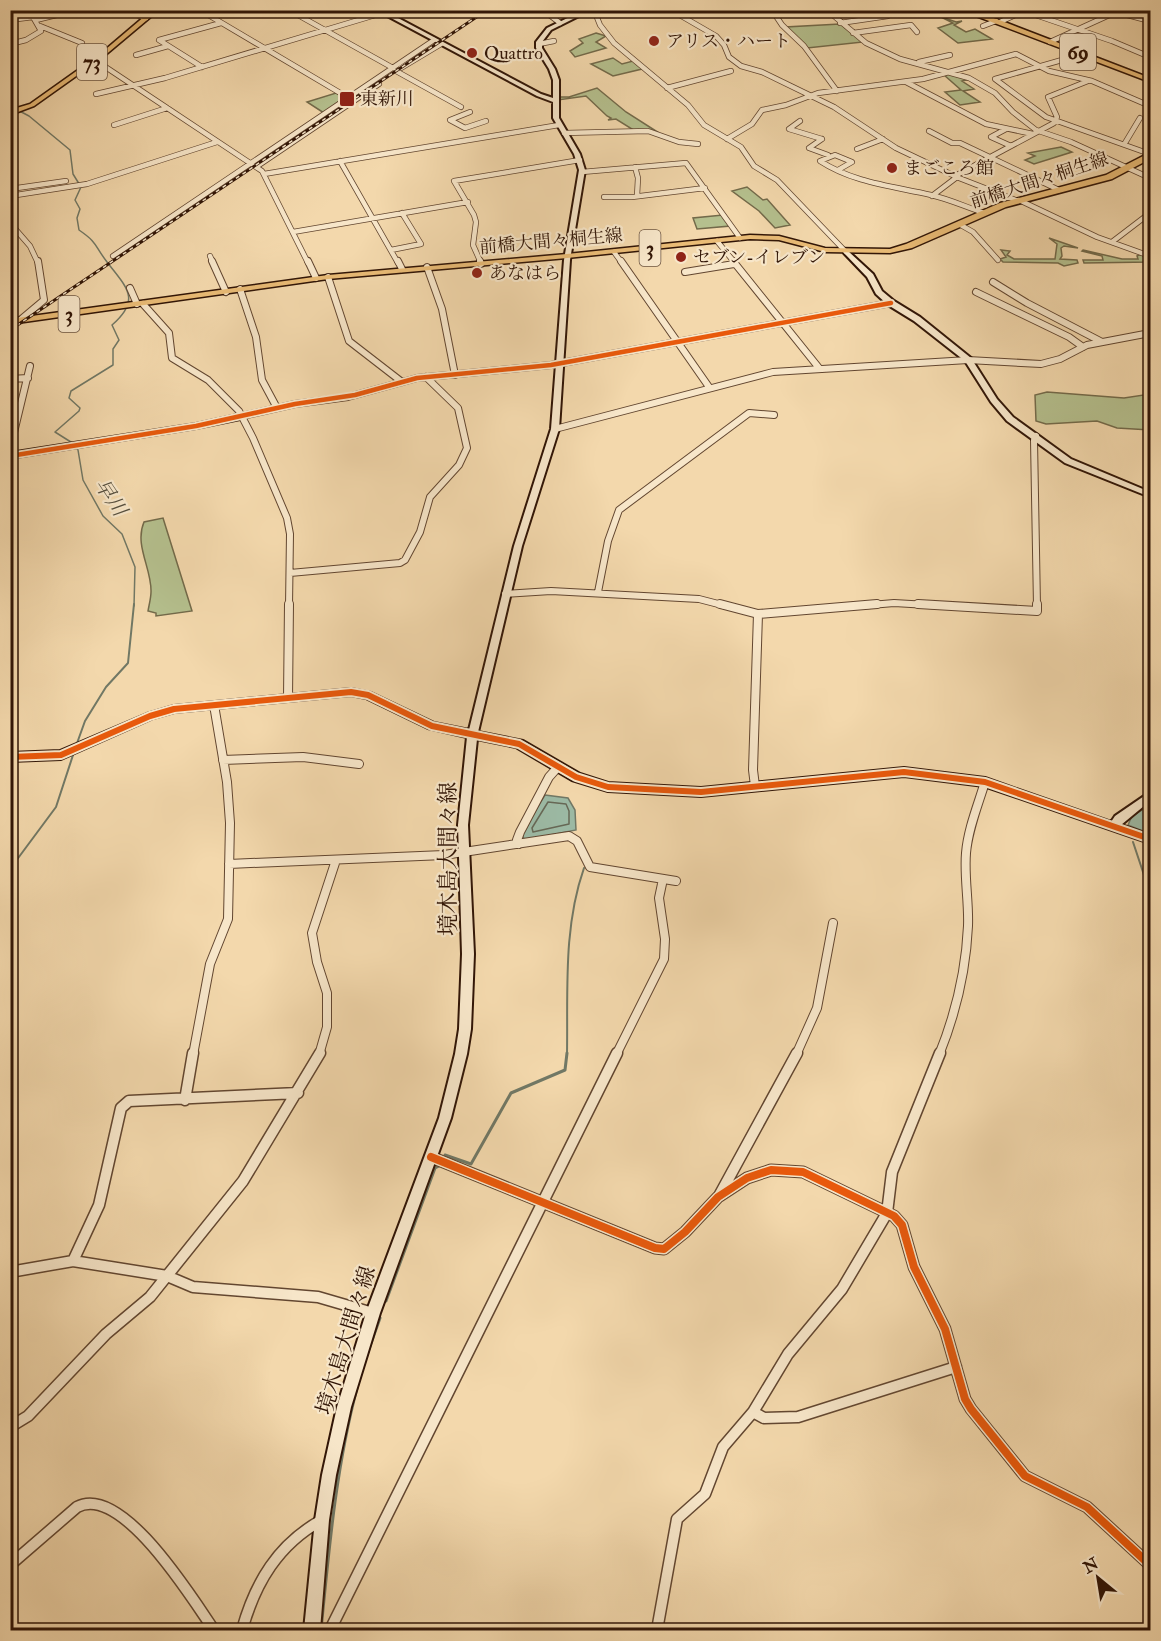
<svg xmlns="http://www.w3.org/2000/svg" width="1161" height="1641" font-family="'IM FELL Double Pica','Noto Serif JP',serif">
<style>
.green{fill:#b5c08e;stroke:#736a4a;stroke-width:1.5}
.water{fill:#9cbaa5;stroke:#717865;stroke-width:1.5}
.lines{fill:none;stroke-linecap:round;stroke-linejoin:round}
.shore{stroke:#666856;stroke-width:1.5}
.stream-far2{stroke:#717865;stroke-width:1.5}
.stream-far1{stroke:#717865;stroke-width:2}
.stream{stroke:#717865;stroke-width:3}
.street-far3-casing{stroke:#624630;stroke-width:6}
.street-far2-casing{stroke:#624630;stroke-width:8}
.street-far1-casing{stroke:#624630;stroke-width:10}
.street-casing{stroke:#624630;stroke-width:13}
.secondary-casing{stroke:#311506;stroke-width:4}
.primary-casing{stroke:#311506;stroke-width:3}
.street-far3{stroke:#f7e6c9;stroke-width:4.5}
.street-far2{stroke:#f7e6c9;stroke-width:6}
.street-far1{stroke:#f7e6c9;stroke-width:8}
.street{stroke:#f7e6c9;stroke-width:10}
.secondary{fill:#f7e6c9;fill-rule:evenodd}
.primary{fill:#eabc76;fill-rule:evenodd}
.rail-casing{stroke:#311506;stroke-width:3}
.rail{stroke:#f7e6c9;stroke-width:1.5;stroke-dasharray:4;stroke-linecap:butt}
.cycleway-far2-casing{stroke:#f7e6c9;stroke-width:8}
.cycleway-far1-casing{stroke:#f7e6c9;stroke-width:10}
.cycleway-casing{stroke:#f7e6c9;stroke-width:11}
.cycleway-far2{stroke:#e8590c;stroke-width:4.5}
.cycleway-far1{stroke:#e8590c;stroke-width:6}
.cycleway{stroke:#e8590c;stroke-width:8}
.poi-dot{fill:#8f2418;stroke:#f7e6c9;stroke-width:2}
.labels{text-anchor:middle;stroke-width:4.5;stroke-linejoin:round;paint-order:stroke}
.far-poi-label{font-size:18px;fill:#311506;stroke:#f7e6c9;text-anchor:start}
.far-street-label{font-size:18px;fill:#311506;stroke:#f7e6c9}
.far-water-label{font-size:20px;font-style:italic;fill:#564f3e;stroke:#f7e6c9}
.shield{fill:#f7e6c9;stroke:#6c5440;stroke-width:1.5}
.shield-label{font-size:21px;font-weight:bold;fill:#311506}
.street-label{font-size:22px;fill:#311506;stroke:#f7e6c9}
</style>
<rect width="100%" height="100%" fill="#f3d8ac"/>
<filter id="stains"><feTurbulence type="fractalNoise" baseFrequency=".00333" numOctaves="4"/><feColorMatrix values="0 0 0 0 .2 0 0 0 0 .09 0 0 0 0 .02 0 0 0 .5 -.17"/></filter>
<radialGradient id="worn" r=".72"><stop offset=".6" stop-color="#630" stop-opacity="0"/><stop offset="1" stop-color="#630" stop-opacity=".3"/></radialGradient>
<path class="green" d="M939 16 956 22 962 21 954 25 966 32 975 29 992 39 958 43 938 28 953 23Z
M840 24 863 42 807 48 786 27Z
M596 33 606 36 596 42 606 48 575 57 570 51 583 43 579 39Z
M613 58 622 64 633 61 642 69 613 76 591 64Z
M949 74 970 79 962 81 974 89 963 91 980 102 960 105 945 92 961 90 944 75Z
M597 88 626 112 659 133 635 131 616 119 608 120 611 118 607 116 586 96 558 100V97H569Z
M336 93 343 98 324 113 307 102Z
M1061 147 1072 152 1034 164 1025 160 1035 156 1028 153Z
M747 187 763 200 767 199 790 225 775 228 759 211 732 191Z
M723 215 730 226 697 229 693 218Z
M1049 238 1078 248 1064 246 1061 248 1062 256 1060 259 1077 260 1078 263 1064 266 1058 263 1003 262 1000 259 1006 257 1001 250 1010 251 1007 255 1014 259H1055L1057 244Z
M1083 250 1122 259H1138L1137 256 1141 254 1150 258V262L1084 263 1083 260H1103L1102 256 1082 251Z
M1047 392 1124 398 1150 394V430L1117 428 1097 421 1046 424 1036 421 1035 395Z
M163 518 192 611 156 616V613L148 611C149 605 151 598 151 592 152 569 134 545 144 522Z"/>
<path class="water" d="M545 795 568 798 575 810 576 830 525 840 521 834Z
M1150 805V834L1128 825 1132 816Z"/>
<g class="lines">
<path class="shore" d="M548 802 566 804 569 811V824L533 832 532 828Z"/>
<path class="stream-far2" d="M10 106 29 116 70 150 73 174 81 187 75 200 80 209 77 218 79 230C98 243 94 245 107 262 126 287 142 299 112 325L119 340 113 349V365L71 391 69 398 80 408 79 411 55 432 74 444 78 450 83 480 103 516 122 534 135 567 134 606"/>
<path class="stream-far1" d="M76 746 85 721 106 687 128 663 134 604
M1133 842 1150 893
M10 869 56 807 74 752
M567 1055C568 992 563 928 584 868"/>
<path class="stream" d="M445 1155 471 1164 511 1093 565 1070 567 1053
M386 1301 435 1168 441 1165
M321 1630C329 1549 336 1467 357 1388 363 1364 372 1341 380 1318"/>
<g class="street-far3-casing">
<path id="street-far3" d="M121 10 146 18
M200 10 347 97
M289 10 393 68
M543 10 560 23
M594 10 600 25 614 43 688 105 704 125 741 147 754 166 777 180 846 252
M671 10 716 36 724 45 729 57 741 66 762 72 834 107 896 148 959 178 1018 201
M772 10 782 25 804 46 837 91
M827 10 866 43 900 59 969 78 995 93 1013 112 1036 130 1071 142 1150 178
M1024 11 1112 41 1150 57
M10 20 33 17
M36 20 77 10
M1000 22 1026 10
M840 23 888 16
M40 26 82 43
M983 26 996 21
M853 33 911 25 917 32
M1050 42 1116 12 1150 21
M10 44 26 40 41 31 33 17 34 10
M539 44 554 41
M1083 54 995 79 1046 117 1150 154
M136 55 168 46
M95 60 262 171 308 263
M919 62 950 55
M202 67 159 40 221 23
M401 68 441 44
M396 71 461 107
M906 82 986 124 1033 134
M667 88 731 71
M96 94 165 78 382 13
M470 112 450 120 465 128 486 121
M800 121 789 129 822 139
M114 125 167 108
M1006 129 991 137 1011 146
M929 131 952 143H960L1059 190
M564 133 648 131 679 142 698 144
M727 139 752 124 762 110 786 105 818 93 923 79 1016 54 1049 71 1092 81 1150 106
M822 139 809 148 828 155
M1125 143 1140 118
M857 149 883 139
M340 161 398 263
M256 167 379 84
M635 167 638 178 637 196
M838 170 852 162 835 155 820 161C854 183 892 186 931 195 949 199 966 207 984 213
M582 172 686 163 740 238
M264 174 559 125
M955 176 1054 123 1057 117 1048 97 1088 81
M10 189 66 181
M10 196 87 184 217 142
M932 196 957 177
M604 197H632L705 188
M1019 200 1097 237 1150 256
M10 223 30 246 38 263
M959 224 973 232 998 260
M293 232 468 202
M717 241 735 263
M1112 242 1150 213
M391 250 421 244 402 213
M614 252 622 263
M113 256 434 40
M210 256 213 263
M481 263 473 245 476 222 474 215 454 181 580 160"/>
</g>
<g class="street-far2-casing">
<path id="street-far2" d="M212 261 226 292
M308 261 316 278
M398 261 402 269
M480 261 481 264
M621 261 709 387
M733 261 819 368
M427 267 442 309 455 375
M685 272 734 264
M328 277 349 341 402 382
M993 282 1027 303 1102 342
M130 288 137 304
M240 289 256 337 262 380 277 408
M976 292 1069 337 1083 347
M143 304 169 333 172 358 208 380 239 411 253 438 287 518 290 534 289 606
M19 321 44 300 38 261
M10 379 28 378
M242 416 295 404 348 397 417 378 551 365 891 303
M555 429 773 372 968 360 1041 364 1060 359 1087 345 1150 333
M1036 436 1034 440 1037 606
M10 449 30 366
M290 573 400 563 405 560 420 532 430 497 459 465 467 448 458 408 426 377
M598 592 608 541 619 510 749 413 774 415
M505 594 551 591 699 599 726 606
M859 606 894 603 945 606"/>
</g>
<g class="street-far1-casing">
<path id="street-far1" d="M720 604 758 614 877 604
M918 604 1037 611V604
M288 698 289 604
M223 760 303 757 359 764
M755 786 753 770 758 614
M519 844 517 840 520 832 549 777 558 767
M229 864 444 855 569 836 577 841 590 867 676 881
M193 1055 210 964 228 919 230 823 227 782 214 705
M319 1055 327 1027V993L317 962 312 933 336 860
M616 1055 664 959 665 939 659 898 663 879
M796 1055 817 1008 833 923
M939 1055C956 1013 966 970 968 926 969 902 964 877 966 853 968 829 978 805 985 782"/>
</g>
<g class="street-casing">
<path id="street" d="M185 1100 193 1053
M431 1157 655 1248 664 1249 685 1232 718 1197 747 1178 771 1170 803 1172 894 1216 902 1225 914 1267 945 1329 965 1399 971 1409 1025 1476 1087 1507 1150 1565
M719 1196 797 1053
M73 1261 99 1205 121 1108 129 1101 298 1093
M10 1272 73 1261 167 1276 193 1287 318 1297 373 1313
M753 1412 764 1418 798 1417 956 1367
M10 1427 28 1416 106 1334 150 1297 243 1181 320 1053
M10 1565 77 1507C122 1483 193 1600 214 1630
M242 1630C255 1583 278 1544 322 1520
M330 1630 617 1053
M657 1630 677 1519 705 1494 723 1447 753 1412 788 1354 842 1289 887 1213 892 1172 940 1053"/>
</g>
<g class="secondary-casing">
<path id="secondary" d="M376 10H383L541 94 553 98V80L549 69 536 48V42L547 28 584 10H591L551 30 542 42V48L555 69 559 80V118L580 154 585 170 570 260 559 429 522 546 478 732 523 741 580 774 608 783 701 788 904 768 985 778 1111 822 1115 816 1150 792V801L1121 825 1150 835V843L984 786 904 776 701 796 608 791 572 780 516 747 477 739 468 825 474 954 471 1029 467 1054 451 1118 380 1313 351 1407 336 1475 329 1520 320 1630H304L315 1520 322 1475 337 1407 366 1313 439 1118 455 1054 459 1029 462 954 458 825 467 737 428 728 366 698 351 695 174 712 153 718 61 759 10 761V753L60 751 147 714 174 706 351 689 371 693 434 723 469 730 514 546 551 429 564 260 579 170 574 154 553 118V102L537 96Z
M844 251H848L873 274 882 291 894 301 920 317 971 358 997 399 1013 417 1071 459 1150 492V497L1065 463 1007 421 991 402 965 361 914 321 888 305 876 294 867 277 844 253Z
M242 414H245V418L196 428 10 458V453L196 424Z"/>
</g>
<g class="primary-casing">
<path id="primary" d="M152 10H159L103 57 34 106 10 115V110L30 104 99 55Z
M960 10H971L1002 21 1150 78V82Z
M1147 154H1150V159L1112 179 1006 207 912 248 890 253 825 252 779 240 750 239 567 258 328 279 10 324V319L328 275 567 254 750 235 779 236 825 248 890 249 906 244 1000 203 1106 175Z"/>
</g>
<use href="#street-far3" class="street-far3"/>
<use href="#street-far2" class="street-far2"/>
<use href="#street-far1" class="street-far1"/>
<use href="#street" class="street"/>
<use href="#secondary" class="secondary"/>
<use href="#primary" class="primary"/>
<g class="rail-casing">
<path id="rail" d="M10 330 487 10"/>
</g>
<use href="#rail" class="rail"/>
<g class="cycleway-far2-casing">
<path id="cycleway-far2" d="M10 456 196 426 295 404 355 395 417 378 551 365 891 303"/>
</g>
<g class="cycleway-far1-casing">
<path id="cycleway-far1" d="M10 757 61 755 150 716 174 709 351 692 368 695 432 726 519 744 576 777 608 787 701 792 904 772 985 782 1150 839"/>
</g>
<g class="cycleway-casing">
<path id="cycleway" d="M431 1157 655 1248 664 1249 685 1232 718 1197 747 1178 771 1170 803 1172 894 1216 902 1225 914 1267 945 1329 965 1399 971 1409 1025 1476 1087 1507 1150 1565"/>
</g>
<use href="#cycleway-far2" class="cycleway-far2"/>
<use href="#cycleway-far1" class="cycleway-far1"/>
<use href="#cycleway" class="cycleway"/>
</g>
<g class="poi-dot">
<circle cx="654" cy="41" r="6"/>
<circle cx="472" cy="53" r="6"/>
<rect x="339" y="91" width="16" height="16" rx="3"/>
<circle cx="892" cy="168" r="6"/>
<circle cx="681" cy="257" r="6"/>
<circle cx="477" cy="273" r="6"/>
</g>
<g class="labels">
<g class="far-poi-label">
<text x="666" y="47">アリス・ハート</text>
<text x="484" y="59">Quattro</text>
<text x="360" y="105">東新川</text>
<text x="904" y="174">まごころ館</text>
<text x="693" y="263">セブン-イレブン</text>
<text x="489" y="279">あなはら</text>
</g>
<g class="far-street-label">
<text transform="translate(1039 180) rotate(-18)" y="6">前橋大間々桐生線</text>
<text transform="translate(551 241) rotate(-5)" y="6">前橋大間々桐生線</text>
</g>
<g class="far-water-label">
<text transform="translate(111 497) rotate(56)" y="7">早川</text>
</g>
<g class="shield">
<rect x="1060" y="34" width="36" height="36" rx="4.5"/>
<rect x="77" y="44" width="30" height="36" rx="4.5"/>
<rect x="639.5" y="230" width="21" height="36" rx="4.5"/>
<rect x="58.5" y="296" width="21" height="36" rx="4.5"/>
</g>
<g class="shield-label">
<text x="1078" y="59">69</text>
<text x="92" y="69">73</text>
<text x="650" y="255">3</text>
<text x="69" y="321">3</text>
</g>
<g class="street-label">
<text transform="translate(447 859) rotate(-90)" y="8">境木島大間々線</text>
<text transform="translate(345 1340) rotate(-73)" y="8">境木島大間々線</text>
</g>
</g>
<rect width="1161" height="1641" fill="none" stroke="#f3d8ac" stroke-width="36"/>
<rect x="12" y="12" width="1137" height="1617" fill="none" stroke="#311506" stroke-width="3"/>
<rect x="18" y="18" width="1125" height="1605" fill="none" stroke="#311506" stroke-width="1.5"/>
<g transform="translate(1098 1578) rotate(330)" stroke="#f7e6c9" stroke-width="4.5" paint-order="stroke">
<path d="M0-4.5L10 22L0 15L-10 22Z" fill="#311506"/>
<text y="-9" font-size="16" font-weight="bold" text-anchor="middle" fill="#311506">N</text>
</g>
<rect width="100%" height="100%" filter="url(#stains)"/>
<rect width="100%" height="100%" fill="url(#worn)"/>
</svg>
